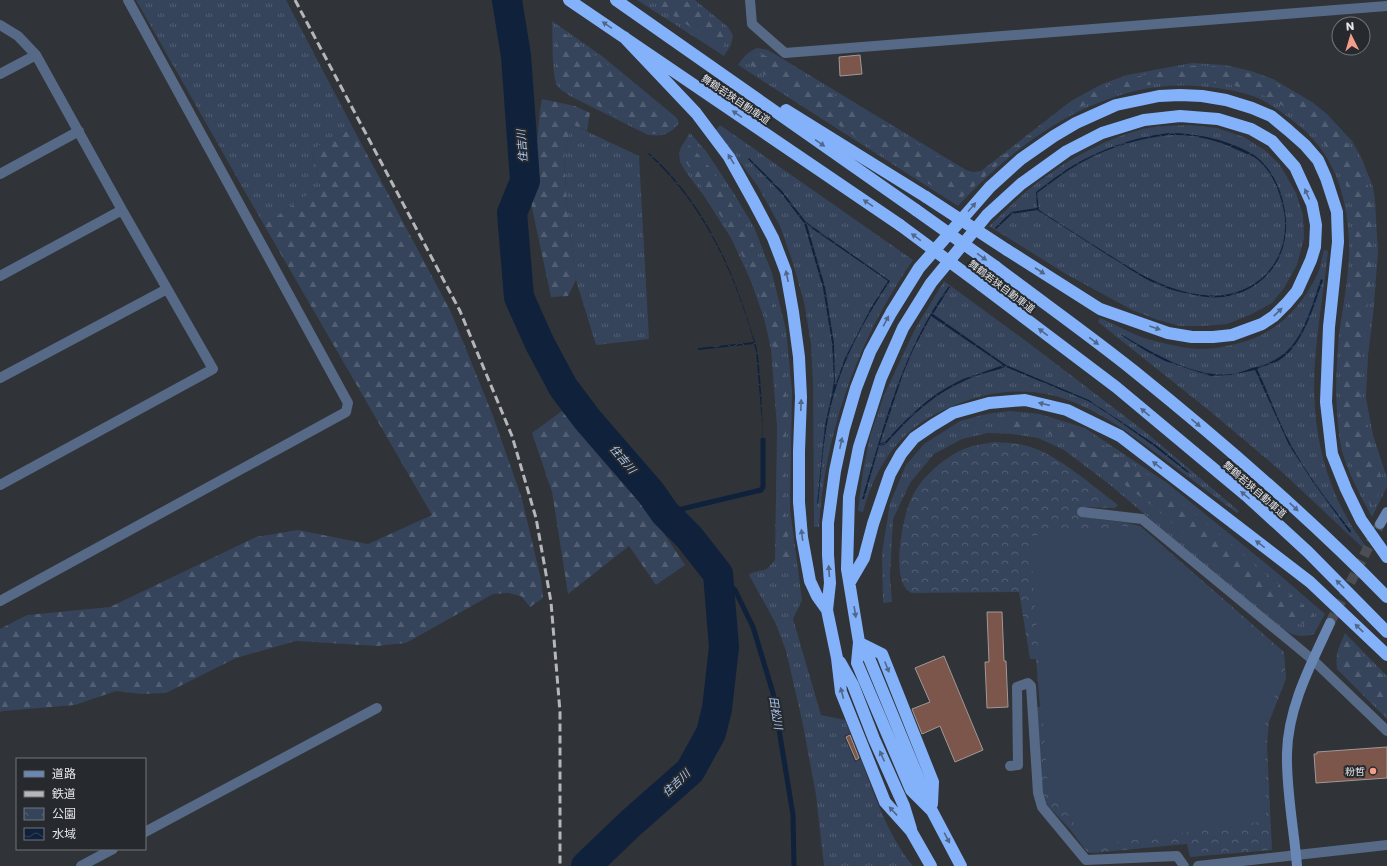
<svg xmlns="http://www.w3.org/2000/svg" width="1387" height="866" font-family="Poppins,'Noto Sans JP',sans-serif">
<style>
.grass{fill:url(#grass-tufts)}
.forest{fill:url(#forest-firs)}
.park{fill:url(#park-crowns)}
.garden{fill:#35445b}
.water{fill:url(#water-waves);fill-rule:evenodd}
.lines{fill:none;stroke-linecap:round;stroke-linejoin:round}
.stream{stroke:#10213b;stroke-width:5}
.river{stroke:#10213b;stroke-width:30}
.building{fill:#7c554b;stroke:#a09997}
.secondary-tunnel{stroke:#4b4e52;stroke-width:10;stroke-dasharray:10 5;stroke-linecap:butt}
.street{stroke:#566986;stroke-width:10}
.secondary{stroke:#6987b5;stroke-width:10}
.highway{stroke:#84b2fa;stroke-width:12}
.rail{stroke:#b4b6b9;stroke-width:3;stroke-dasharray:8 4;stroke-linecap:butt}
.highway-bridge{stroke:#84b2fa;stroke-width:12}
.oneway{fill:#506789}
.poi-dot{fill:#f49e89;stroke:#26292d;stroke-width:1.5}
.labels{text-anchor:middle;stroke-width:4;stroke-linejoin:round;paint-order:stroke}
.street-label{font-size:10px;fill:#e4e6e9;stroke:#26292d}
.poi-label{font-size:10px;fill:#e4e6e9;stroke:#26292d;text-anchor:end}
.water-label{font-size:11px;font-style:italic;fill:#aecaf5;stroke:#26292d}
</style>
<defs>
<pattern id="grass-tufts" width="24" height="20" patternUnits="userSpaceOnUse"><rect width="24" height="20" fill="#35445b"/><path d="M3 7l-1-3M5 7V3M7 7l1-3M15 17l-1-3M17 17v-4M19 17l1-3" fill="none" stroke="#525f73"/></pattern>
<pattern id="forest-firs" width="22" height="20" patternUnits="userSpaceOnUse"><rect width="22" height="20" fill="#35445b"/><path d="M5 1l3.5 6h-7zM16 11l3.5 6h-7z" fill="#525f73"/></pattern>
<pattern id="park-crowns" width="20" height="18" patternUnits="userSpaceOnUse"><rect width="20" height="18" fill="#35445b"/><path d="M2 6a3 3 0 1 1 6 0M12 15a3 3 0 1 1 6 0" fill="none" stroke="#525f73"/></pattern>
<pattern id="water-waves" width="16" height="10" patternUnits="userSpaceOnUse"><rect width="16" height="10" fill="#10213b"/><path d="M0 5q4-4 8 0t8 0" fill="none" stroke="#334157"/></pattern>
</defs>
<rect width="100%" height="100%" fill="#303337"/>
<path class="grass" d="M136 0H286L353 128 311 150 321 186 264 225Z
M637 0H695L728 27 733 35 731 45 724 56Z
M552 21 602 56 677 118 679 123C671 134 660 138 646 134L570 96C566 93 561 90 558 87 551 77 553 34 552 21Z
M757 48 768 50 966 170 973 172 981 171 1071 101 1102 84 1127 75 1192 63 1225 65 1251 71 1273 79 1312 102 1327 114 1352 141 1362 159 1373 187 1375 200 1378 252 1373 316 1368 356 1366 398 1373 435 1387 478V487L1372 517C1361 497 1348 473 1342 451 1339 439 1338 424 1337 411 1335 386 1337 360 1339 335 1343 304 1350 273 1349 242 1347 193 1333 150 1292 120 1281 112 1269 103 1258 98 1238 90 1215 87 1195 86 1102 80 1018 141 958 206L738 65C743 57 748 52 757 48Z
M571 124 639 156 649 339 596 345 576 280 567 208 564 158Z
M720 125 913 260C858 339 825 431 819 527H814L813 383 811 344 804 302 792 260 780 226 757 185 716 130Z
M1190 125 1217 128 1244 137 1266 151 1280 165 1296 193 1303 215 1304 238 1297 265 1284 288 1272 303 1250 315 1227 324 1205 326H1180L1158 320 1132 310 1066 274 989 226C1000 216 1011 205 1022 195 1053 168 1097 142 1136 131 1153 125 1172 126 1190 125Z
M690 133 706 151 733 192 754 227 772 273 786 330 792 390 790 509 802 600 793 619 821 715 845 720 850 733 844 736 855 762 861 759C873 793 890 839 913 866H824L816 795 802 720 786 651 776 624 749 575 751 573 767 569 775 560 777 427 771 349 764 318 750 279 731 238 704 196 685 171 680 162 679 153 681 147Z
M1324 250 1328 251C1323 303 1311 356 1315 408 1318 456 1335 507 1365 545L1363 548 1282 472 1211 412 1098 322 1100 318C1117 325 1133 335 1151 340 1166 344 1186 349 1202 349 1210 349 1218 348 1226 346 1270 339 1299 313 1318 273 1321 266 1322 257 1324 250Z
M944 281 1030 344 1148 434 1239 511 1237 513C1214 496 1190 478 1167 461 1132 435 1094 405 1051 395 1015 387 981 393 948 408 901 428 876 464 863 512L858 511 863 471 870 436 884 395 915 329Z
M1010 411 1040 414 1085 428 1167 483 1275 571 1325 614 1314 634C1304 637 1296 637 1286 631L1215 574 1109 484 1064 450 1038 438 1012 434 988 433 962 439 934 454 910 483 893 519 890 576 892 602 883 603 882 553 890 503 906 465 924 444 960 421 986 414Z
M1345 633 1387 676V719L1337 669C1335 653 1339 647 1345 633Z"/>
<path class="forest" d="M650 0H685L723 30 726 39 722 48Z
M555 27 600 59 676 119 677 122C669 132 659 136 646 133L560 85 557 77Z
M760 54 771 58 968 174 980 173C1012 151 1041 125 1073 104 1102 85 1130 77 1164 71 1172 69 1181 67 1190 66 1207 64 1239 70 1255 75 1273 81 1288 91 1303 100 1334 119 1354 148 1366 181 1369 188 1371 196 1372 203 1378 264 1361 324 1361 385 1361 396 1364 408 1366 419 1371 441 1376 462 1383 483L1372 509 1347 454 1340 401 1343 343 1352 280 1355 242 1352 205 1345 180 1331 153 1315 131 1297 115 1277 102 1254 91 1228 84 1179 80 1124 89 1082 106 1042 130 995 167 957 202 859 139 748 63 753 56Z
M542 99 575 106 590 113 587 131 571 124 564 158 567 208 576 280 568 296 551 297 531 203 540 110Z
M353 128 451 312 493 416 522 499 541 579 543 598 530 607 521 596 508 593 493 594 406 643 377 646 296 641 236 658 166 693 141 694 116 691 75 705 3 711 0 712V629L27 615 110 607 256 537 298 530 368 544 432 515 264 225 321 186 311 150Z
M690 145 712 170 747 231 769 280 780 334 787 402 784 505 790 557 779 562 778 505 779 400 774 349 770 330 757 288 733 235 684 159 686 148Z
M562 411 641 499 685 565 656 585 629 546 568 594 552 492 532 433Z
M1014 418 1034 419 1084 433 1142 471 1163 487 1314 615 1310 622 1301 624 1288 623 1150 504 1075 447 1050 434 1032 430 1011 428 1007 423Z
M1346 639 1387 680V715L1340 668 1338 658Z"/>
<path class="park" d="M995 442C1007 443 1020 443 1031 447 1059 456 1094 487 1118 505L1115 508 1083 507 1082 517 1128 523 1140 526 1284 652 1286 679 1269 722 1267 745 1272 850 1190 857 1187 844 1092 853 1087 852 1069 828 1048 806 1045 802 1042 791 1035 707H1040L1036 659H1030L1019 592 912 593C890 585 902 524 908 507 911 497 917 487 923 480 936 465 954 451 973 446 980 444 988 443 995 442Z"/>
<path class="garden" d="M1125 526 1139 529 1279 652 1280 680 1265 724 1266 821 1091 846 1048 788 1030 536Z"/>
<path class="water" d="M1169 133C1196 133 1230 140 1254 155 1267 164 1276 179 1281 194 1285 208 1288 223 1285 238 1279 279 1239 304 1199 296 1183 293 1165 289 1150 281 1136 274 1123 264 1109 256 1085 240 1061 225 1037 210L1012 214 996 229 995 228 1011 212 1037 208 1036 192C1052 180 1068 167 1087 158 1113 145 1141 136 1169 133ZM1170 135C1195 134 1217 140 1240 151 1244 153 1249 154 1254 157 1266 165 1275 180 1279 193 1283 205 1286 217 1285 229 1283 272 1245 300 1204 295 1164 291 1133 270 1100 249 1079 236 1059 223 1039 210L1037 193C1048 185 1058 177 1069 170 1099 150 1134 139 1170 135Z
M649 153C702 200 732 266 752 333 754 339 756 344 757 350 759 359 759 369 760 377 762 404 763 430 763 456L762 422 756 351 754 344 698 350V348L754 342C734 272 703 203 648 154Z
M749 158 782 191 806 222 890 281C861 324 836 372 827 425 822 451 821 478 818 504H817L825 425 832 394 834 380 832 343 823 288 804 223 781 193 748 159ZM807 225 888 281 872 306 845 358 835 386 834 343 825 287Z
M1321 279 1323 280C1314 305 1303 347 1278 361 1271 364 1264 366 1257 369 1269 394 1278 421 1291 445 1308 476 1330 504 1351 531L1350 533 1313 482 1289 445 1255 370 1231 375 1210 376 1165 361 1146 351 1121 335V334C1151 352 1195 379 1232 374 1239 373 1246 370 1252 368 1265 365 1278 360 1287 351 1305 334 1313 302 1321 279Z
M949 286 950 287 933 314 1006 365 1089 400 1156 445 1189 472 1188 473 1154 446 1110 415 1088 401 1006 367C991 372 975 375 962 382 931 396 908 419 886 444L879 446 864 499H862C884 426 903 348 949 286ZM931 316 1003 365C989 371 974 374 959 381 929 395 907 418 885 442L880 443 903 374 913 350Z"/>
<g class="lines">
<path class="stream" d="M665 513 761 490 763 487V440
M718 574 735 590 753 627 773 693 793 815 794 866"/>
<path class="river" d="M507 0 516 56 525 181 512 213 519 297 540 344 563 387 587 419 651 493 665 513 689 537 718 574 724 647 717 709 711 733 690 771 631 823 586 866"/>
</g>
<path class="building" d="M860 55 862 74 840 76 839 57Z
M987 612H1002L1004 661H1006L1008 707 987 708 985 662H989Z
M944 656 983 750 955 762 940 726 922 734 912 709 930 702 915 668Z
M850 735 859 758 856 760 846 737Z
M1387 747V778L1316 783 1314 754H1317V752Z"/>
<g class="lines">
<path class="secondary-tunnel" d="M1330 623 1380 524"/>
<path class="street" d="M750 0 752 24 785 53 1387 6
M0 25 18 36 36 55 122 210 213 369 0 485
M0 74 36 55
M0 174 79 131
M0 276 122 210
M0 378 167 289
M1082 512 1142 519 1313 660 1387 731
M0 601 346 412 348 403 128 0
M1010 766 1018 765 1017 687 1028 683 1031 686 1038 793 1042 807 1086 860 1177 856 1184 866
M145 832 377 708
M81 866 113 849
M1198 866 1387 845"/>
<path class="secondary" d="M1380 524 1387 512
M1297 866C1294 829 1286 790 1287 753 1288 707 1311 664 1330 623"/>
<path class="highway" d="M569 0 900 225
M616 0 916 210
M624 37 696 113 729 157 754 202 773 238 786 272 793 312 799 357 801 397 799 451V502L802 537 810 581 817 596 827 610
M786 110 926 197
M996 267C1042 302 1089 335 1134 371 1222 442 1308 516 1387 597
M981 285 1116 387 1249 498 1308 552 1387 632
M850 582 864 558 873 524 890 474 901 454 914 438 933 425 953 413 989 403 1025 400 1067 410 1120 436 1310 582 1387 655
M859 642 869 658 932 811 961 866
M860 643 882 654 933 782 932 804
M840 662 853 685 874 739 904 806 911 829
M932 811 911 790 857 663 859 642 847 569 849 497 859 447 881 378 903 328 931 283 987 215 1021 184 1067 151 1102 133 1144 120 1180 116 1218 119 1251 129 1272 141 1295 167 1312 204 1316 225 1315 247 1311 260 1297 291 1287 303 1274 316 1262 324 1232 335 1213 337H1192L1168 333 1100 309 1007 250
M931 866 911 831 885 802 841 692 837 658 827 610 830 583 828 555V523L835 471 844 429 856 388 870 352 891 313 919 268 990 187 1021 159 1054 136 1076 123 1116 105 1159 96 1180 95 1202 96 1226 100 1252 108 1271 116 1288 130 1305 145 1318 160 1326 178 1337 212 1338 242 1329 327 1326 402 1332 454 1346 489 1361 520 1387 557"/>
<path class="rail" d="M295 0 460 311 512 436 536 518 551 602 560 712V866"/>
<path class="highway-bridge" d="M926 197 1007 250
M916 210 996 267
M900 225 981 285"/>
</g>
<defs><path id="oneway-solid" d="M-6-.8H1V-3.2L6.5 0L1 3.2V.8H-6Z"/></defs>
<g class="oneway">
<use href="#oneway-solid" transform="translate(607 25) rotate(-146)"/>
<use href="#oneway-solid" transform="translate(737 114) rotate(-146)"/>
<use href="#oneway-solid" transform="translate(820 143) rotate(35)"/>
<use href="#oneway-solid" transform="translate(731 159) rotate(-122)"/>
<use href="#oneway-solid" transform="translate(1307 194) rotate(-114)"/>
<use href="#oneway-solid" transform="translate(868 203) rotate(-146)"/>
<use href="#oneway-solid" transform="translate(972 207) rotate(-49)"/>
<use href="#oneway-solid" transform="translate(916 237) rotate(-144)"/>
<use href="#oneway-solid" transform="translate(982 257) rotate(36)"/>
<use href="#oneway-solid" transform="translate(1040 271) rotate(33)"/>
<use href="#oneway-solid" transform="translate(787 276) rotate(-102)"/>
<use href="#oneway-solid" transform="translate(1278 312) rotate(-44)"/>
<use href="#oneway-solid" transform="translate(886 321) rotate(-62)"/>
<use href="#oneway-solid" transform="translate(1155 328) rotate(19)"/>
<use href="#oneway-solid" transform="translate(1043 332) rotate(-143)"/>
<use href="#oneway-solid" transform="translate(1094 341) rotate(37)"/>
<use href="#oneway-solid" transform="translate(1044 404) rotate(-167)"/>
<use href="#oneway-solid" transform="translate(801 405) rotate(-88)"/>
<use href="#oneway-solid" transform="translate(1145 412) rotate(-140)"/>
<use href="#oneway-solid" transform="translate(1196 423) rotate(40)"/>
<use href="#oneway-solid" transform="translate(841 443) rotate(-78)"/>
<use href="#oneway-solid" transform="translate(1157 465) rotate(-142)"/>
<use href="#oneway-solid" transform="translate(1245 495) rotate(-140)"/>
<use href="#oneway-solid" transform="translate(1294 507) rotate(43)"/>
<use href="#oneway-solid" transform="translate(802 535) rotate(-97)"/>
<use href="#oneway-solid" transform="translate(1260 544) rotate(-143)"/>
<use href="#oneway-solid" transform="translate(829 571) rotate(-94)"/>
<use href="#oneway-solid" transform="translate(1340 584) rotate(-135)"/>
<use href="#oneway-solid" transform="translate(855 612) rotate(81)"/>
<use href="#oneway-solid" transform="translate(1359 628) rotate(-136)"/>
<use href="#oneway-solid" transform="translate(887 667) rotate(68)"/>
<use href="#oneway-solid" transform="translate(842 693) rotate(-105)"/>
<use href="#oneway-solid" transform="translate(882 756) rotate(-114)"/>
<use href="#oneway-solid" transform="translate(893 811) rotate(-133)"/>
<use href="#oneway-solid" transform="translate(947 838) rotate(62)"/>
</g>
<circle class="poi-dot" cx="1373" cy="771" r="4"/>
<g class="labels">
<g class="street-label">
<text transform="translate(736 99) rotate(34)" y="4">舞鶴若狭自動車道</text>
<text transform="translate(1002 286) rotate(37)" y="4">舞鶴若狭自動車道</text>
<text transform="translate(1255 489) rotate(41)" y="4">舞鶴若狭自動車道</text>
</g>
<g class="poi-label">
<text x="1365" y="775">粉哲</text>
</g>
<g class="water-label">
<text transform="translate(522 146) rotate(-94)" y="4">住吉川</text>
<text transform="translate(623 459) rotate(50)" y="4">住吉川</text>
<text transform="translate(776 713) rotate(81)" y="4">田松川</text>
<text transform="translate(676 783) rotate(-44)" y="4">住吉川</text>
</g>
</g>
<rect x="16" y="758" width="130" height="92" fill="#26292d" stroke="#727578"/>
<rect x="24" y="771" width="20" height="6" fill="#6987b5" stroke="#727578"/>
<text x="52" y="778" font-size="12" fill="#e4e6e9">道路</text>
<rect x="24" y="791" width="20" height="6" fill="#b4b6b9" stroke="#727578"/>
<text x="52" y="798" font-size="12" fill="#e4e6e9">鉄道</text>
<rect x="24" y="808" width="20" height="12" fill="url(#park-crowns)" stroke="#727578"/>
<text x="52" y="818" font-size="12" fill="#e4e6e9">公園</text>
<rect x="24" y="828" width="20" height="12" fill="url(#water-waves)" stroke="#727578"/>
<text x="52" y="838" font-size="12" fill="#e4e6e9">水域</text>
<g transform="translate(1351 36) rotate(355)"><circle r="19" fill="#26292d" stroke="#727578"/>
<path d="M0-3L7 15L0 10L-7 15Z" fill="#f49e89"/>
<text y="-6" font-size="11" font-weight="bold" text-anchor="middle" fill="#e4e6e9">N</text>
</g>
</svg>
